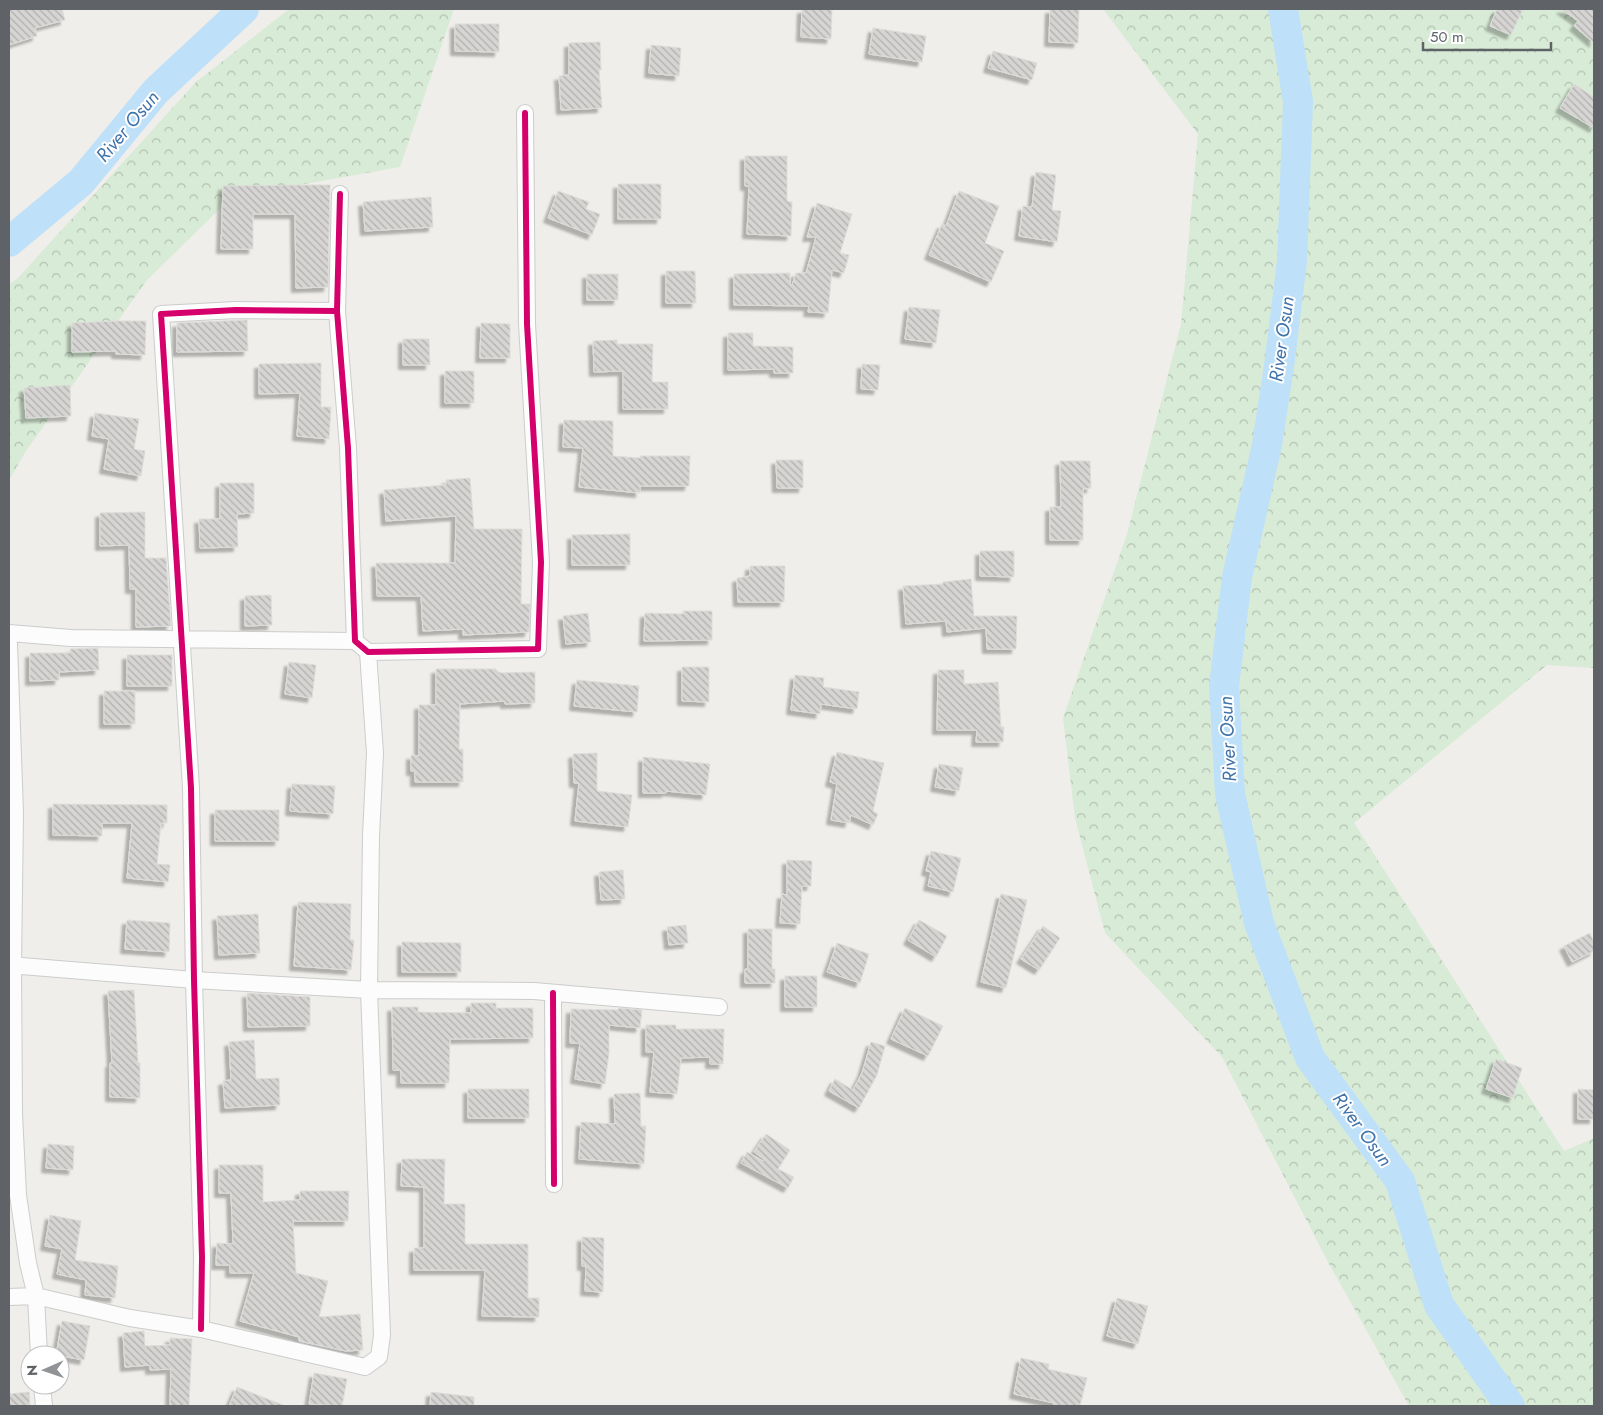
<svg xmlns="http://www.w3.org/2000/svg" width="1603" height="1415" font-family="Jost,sans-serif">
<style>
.forest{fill:url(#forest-crowns)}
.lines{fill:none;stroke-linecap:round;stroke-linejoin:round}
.river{stroke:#bfe0f9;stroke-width:30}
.building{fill:url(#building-back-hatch);stroke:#deddd9;filter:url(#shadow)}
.minor-casing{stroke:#cbcccc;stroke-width:18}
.minor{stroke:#fdfcfc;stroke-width:16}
.cycleway-casing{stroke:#fff;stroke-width:9}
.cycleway{stroke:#d6006c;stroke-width:6}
.labels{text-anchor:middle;stroke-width:4;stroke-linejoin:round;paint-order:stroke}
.water-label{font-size:19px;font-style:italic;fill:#4174aa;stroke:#fff}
</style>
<defs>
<pattern id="forest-crowns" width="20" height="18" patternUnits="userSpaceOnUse" patternTransform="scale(1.25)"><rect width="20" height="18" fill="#d8ebd6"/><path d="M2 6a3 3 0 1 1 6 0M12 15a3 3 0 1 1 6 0" fill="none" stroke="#b2c2b1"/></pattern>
<pattern id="building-back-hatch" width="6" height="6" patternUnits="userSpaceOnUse" patternTransform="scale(1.25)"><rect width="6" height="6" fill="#d6d5d3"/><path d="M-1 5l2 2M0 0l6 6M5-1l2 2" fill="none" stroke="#b1b0af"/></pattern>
<filter id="shadow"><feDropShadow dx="-4.5" dy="4.5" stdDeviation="1" flood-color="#0004"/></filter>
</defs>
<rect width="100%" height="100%" fill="#efeeea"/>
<path class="forest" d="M289 9H454L400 167 232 197 147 280 26 451 9 480V284L17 279 196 82Z
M1103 9H1594V668L1547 665 1354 823 1564 1151 1594 1138V1406H1409L1329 1264 1222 1057 1105 933 1075 818 1063 718 1127 534 1181 324 1198 134Z"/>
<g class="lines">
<path class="river" d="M1283 9 1298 102 1292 261 1280 359 1267 445 1237 577 1224 686 1230 794 1259 923 1310 1058 1400 1181 1439 1305 1510 1406
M9 242 81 182 156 91 244 9"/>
</g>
<path class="building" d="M9 9H62L65 20 35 28 37 36 9 45Z
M802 9H832L831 39 801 37Z
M1050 9H1079L1078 43 1049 42Z
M1497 9H1523L1511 35 1490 26Z
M1561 9H1594V43L1574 26 1578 21Z
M455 24H499V52L455 51Z
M873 28 926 36 922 62 869 54Z
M600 42 601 70H599L602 108 561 110 559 76 569 75V43Z
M651 45 681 48 679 76 649 73Z
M993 51 1037 63 1032 80 988 68Z
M1574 84 1594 97V128L1560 108Z
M745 156H787V201L792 202 791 236 747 234 749 186H745Z
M1036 172 1056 175 1052 210 1061 211 1057 242 1019 236 1023 206 1032 207Z
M618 184H661V219H618Z
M298 185H330L328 287 296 288 295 214H253V249H221L223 186Z
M558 191 589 202 586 209 600 214 592 235 548 218Z
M959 191 999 206 985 243 1004 251 991 282 929 255 942 224 946 226Z
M431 197 433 227 365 231 363 202Z
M817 203 852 214 840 253 849 255 844 273 832 270 828 313 808 312 809 306 734 305V274L790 273V284L792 285 796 273H806L816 237H807Z
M666 271H695L696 303H666Z
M587 274H618V300H587Z
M909 307 940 310 936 343 905 339Z
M247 320 248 351 177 352V323Z
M116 321H146L145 355 116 354V351L72 352V323Z
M481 323 510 324V358H480Z
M728 333H753V346L793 347V373H774V369L728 370Z
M403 339H429L430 365H403Z
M617 340V344H653L652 382H668V409H623V371L594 372 593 341Z
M321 363V407H331L329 439 297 436 300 393 259 394V364Z
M862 364 880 365 878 390 861 389Z
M445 371H474V403H445Z
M70 385 71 416 26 418 24 388Z
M95 413 139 419 134 449 145 451 141 476 104 469 109 439 92 436Z
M564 420 613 421V456L640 458V456H690L689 486H640V493L579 487 583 448 563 447Z
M776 460H803V488H777Z
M1060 461H1090L1091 488 1083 489V540H1050V507H1061Z
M470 478 474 529H522L521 604H530L529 632 463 635V629L423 631 421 596H377L376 563H455L456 516 386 521 384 490 446 485V480Z
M220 483H254V513L237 514 238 547 200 548 199 519H220Z
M145 512V558H166L171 626 136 627V589H130L129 545 100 546V513Z
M630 534V565H572V535Z
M980 551H1014V577L980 576Z
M750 566H785L784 602H738L737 578 750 576Z
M971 579 974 616H1017L1016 649H987L986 628 947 632 946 621 906 624 903 586 943 584V582Z
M271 595 272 625 245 626V596Z
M683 611H712V640L644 641 645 613 683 614Z
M588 613 591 642 566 644 563 616Z
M98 648 99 670 59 672V680L30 681V653H70V649Z
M127 655H172V686H127Z
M289 662 316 665 312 698 285 694Z
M682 667H709V702L682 701Z
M436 669H496L497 671 501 673 535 672V703L505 704V701L460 704 459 749H463V782H415V771H411V755L419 756V705H436Z
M938 670H964V684L998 682 1001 727H1004L1003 742H976L977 730H937Z
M795 675 824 678 823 687 859 692 857 709 821 704 820 714 791 710Z
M577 680 639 686 637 712 574 706Z
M104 691H135V724H104Z
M837 752 884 763 873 811 878 814 873 825 851 815 849 823 831 820 837 784 830 782Z
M597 753V791L632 795 628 827 575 821 579 783H574L573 754Z
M643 757 710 764 706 795 666 791V793H643Z
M939 764 963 768 959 791 935 787Z
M292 784 335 786 333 814 290 811Z
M53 804 167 805V823H161L157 864 170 865 168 882 127 878 132 823H102V836L53 835Z
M215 810H279V841H215Z
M931 851 961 858 953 892 928 886 931 872 926 871Z
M787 860 812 861 811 886H802L800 924 780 923 782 894 787 895Z
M623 870 625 899 601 900 599 872Z
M1001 894 1027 900 1006 988 981 982Z
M298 902 351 904 350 940H354L351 970 294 966Z
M258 914 260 953 219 955 217 916Z
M127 920 170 923 169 952 125 949Z
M919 920 947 936 936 957 908 940Z
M686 925 688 943 669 945 667 927Z
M1043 926 1060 938 1039 970 1021 959Z
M748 929H772V969H775V983H745V969H748Z
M1590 933 1594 943V951L1572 962 1564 946Z
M402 942 461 943V972H402Z
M837 943 869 954 860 983 827 972Z
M785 976H817V1007H785Z
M134 990 138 1063H140V1098L110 1097V1063H112L108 991Z
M247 993 310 997V1026L248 1027Z
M471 1003H496V1008H533V1038L450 1039 449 1083H401V1070H393L392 1007H418V1012L471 1013Z
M619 1008 642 1010 640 1028 609 1025V1053L605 1084 575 1079 580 1043H570L571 1009 618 1010Z
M905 1008 943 1026 928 1056 891 1039Z
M646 1025H676V1029H724L723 1064H710V1057L681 1058 677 1094 650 1092 654 1052H646Z
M254 1040 256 1079 279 1078 280 1105 225 1108 223 1081 231 1080 229 1042Z
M871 1042 885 1046 877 1075 859 1108 829 1091 835 1079 853 1090 862 1073Z
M1496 1059 1522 1068 1513 1098 1486 1089Z
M468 1089H529V1118H468Z
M1578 1089 1594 1090V1119H1578Z
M640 1093 641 1126H646L644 1164 579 1159 581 1122 615 1124 614 1094Z
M766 1134 790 1150 778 1169 794 1177 788 1188 741 1163 747 1152 763 1161 764 1159 754 1152Z
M48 1144 74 1146 73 1170 46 1168Z
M402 1159H445L444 1204H465V1244H528V1298H539V1317L482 1316 485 1270H414V1248H424V1187L401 1186Z
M219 1165H263V1202L300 1200V1191H349L348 1221H293L296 1273 328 1281 319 1317 360 1314 363 1350 346 1351 299 1341V1337L240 1321 254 1273H230V1265H216L217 1243 233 1244 231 1193H219Z
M50 1215 81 1221 75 1260 118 1266 115 1298 85 1295 86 1280 57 1274 62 1249 45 1246Z
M582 1237 604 1238 603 1292 585 1291 586 1266H582Z
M1117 1298 1148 1306 1138 1344 1107 1336Z
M62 1321 90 1326 84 1360 56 1355Z
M144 1331 145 1346 170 1345V1338L192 1339 189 1406H170L171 1369 150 1370V1365L125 1367 123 1333Z
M1021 1358 1049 1364 1048 1369 1087 1378 1080 1406H1054V1403L1014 1394Z
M314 1373 347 1379 342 1406 309 1404Z
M237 1387 283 1405V1406H229Z
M29 1392 30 1406H9V1394Z
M431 1392 474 1397V1406H430Z"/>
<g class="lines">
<g class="minor-casing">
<path id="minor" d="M340 194 337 311 348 448 355 641 368 652 538 649 541 562 527 324 525 113
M9 633 71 638 355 641
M9 644 15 813 13 966 14 1114 18 1195 28 1263 36 1296 39 1355
M9 965 194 980 369 990 534 991 719 1007
M553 993 554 1184
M9 1297 36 1296 130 1318 201 1329 365 1367 379 1357 382 1335 369 990 371 836 375 753 368 652
M201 1329 202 1257 194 980 191 788 161 314 236 310 337 311
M42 1385 44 1406"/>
</g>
<use href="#minor" class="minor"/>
<g class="cycleway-casing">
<path id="cycleway" d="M340 194 337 311 348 448 355 641 368 652 538 649 541 562 527 324 525 113
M553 993 554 1184
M201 1329 202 1257 194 980 191 788 161 314 236 310 337 311"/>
</g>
<use href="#cycleway" class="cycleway"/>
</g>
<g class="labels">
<g class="water-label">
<text transform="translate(127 126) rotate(-50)" y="7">River Osun</text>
<text transform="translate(1281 339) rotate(-82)" y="7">River Osun</text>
<text transform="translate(1227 739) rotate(-93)" y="7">River Osun</text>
<text transform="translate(1363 1129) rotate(54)" y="7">River Osun</text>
</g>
</g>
<rect width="1603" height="1415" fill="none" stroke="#5f6368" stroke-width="20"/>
<g transform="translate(45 1370) rotate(268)"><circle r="24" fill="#ffffff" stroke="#bfc1c3"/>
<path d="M0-4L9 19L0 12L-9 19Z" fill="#919496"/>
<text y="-8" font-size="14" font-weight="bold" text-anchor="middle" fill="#5f6368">N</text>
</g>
<path d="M1423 42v8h128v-8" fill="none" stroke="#5f6368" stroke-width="2.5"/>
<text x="1430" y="42" font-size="15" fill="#5f6368" stroke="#ffffff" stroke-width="4" paint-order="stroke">50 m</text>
</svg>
